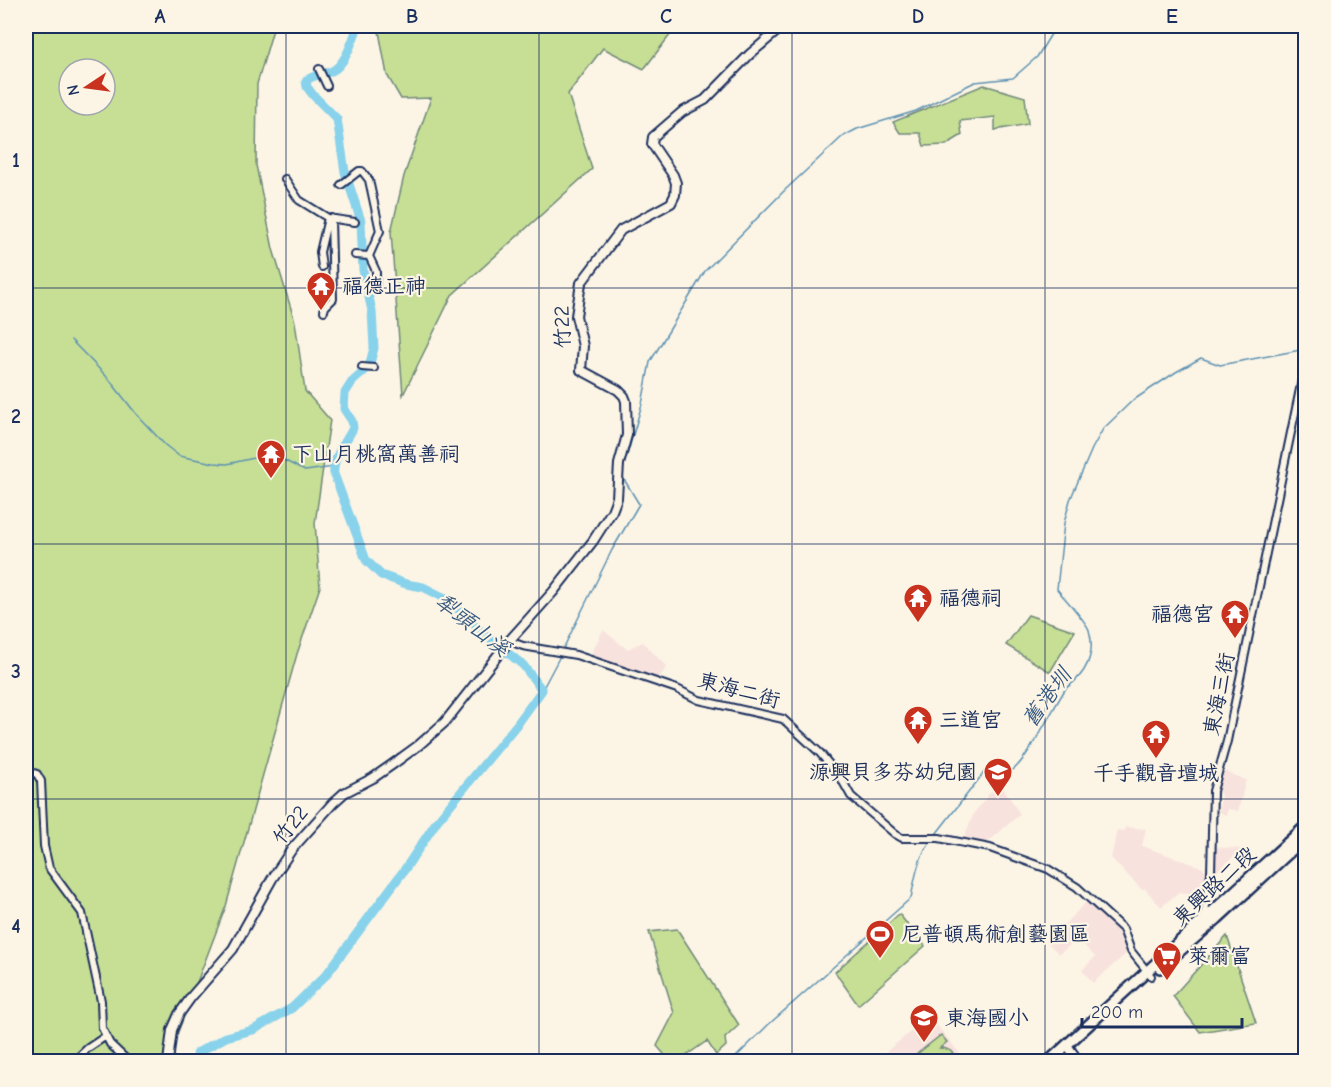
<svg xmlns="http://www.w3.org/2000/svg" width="1331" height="1087" font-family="'Comic Neue','LXGW WenKai TC',sans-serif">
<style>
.built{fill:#f8e2dd}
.green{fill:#c6df95;stroke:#70877a;stroke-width:1.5;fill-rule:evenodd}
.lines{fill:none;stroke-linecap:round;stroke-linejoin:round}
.stream{stroke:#5d91b3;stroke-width:1.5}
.river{stroke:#89d2eb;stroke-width:9}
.minor-casing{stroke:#1b2f5e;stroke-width:10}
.tertiary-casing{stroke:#1b2f5e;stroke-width:12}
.secondary-casing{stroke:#1b2f5e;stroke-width:14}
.minor{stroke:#fcf5e5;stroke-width:6}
.tertiary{stroke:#fcf5e5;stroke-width:8}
.secondary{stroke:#fcf5e5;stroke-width:9}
.grid{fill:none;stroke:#1b2f5e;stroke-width:1.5;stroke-opacity:0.55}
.labels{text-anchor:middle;stroke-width:4.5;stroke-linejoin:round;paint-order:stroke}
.poi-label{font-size:21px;fill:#1b2f5e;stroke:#fcf5e5;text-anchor:start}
.street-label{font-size:21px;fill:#1b2f5e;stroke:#fcf5e5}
.water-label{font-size:22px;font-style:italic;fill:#365881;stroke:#fcf5e5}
.neatline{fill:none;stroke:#1b2f5e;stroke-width:2}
.grid-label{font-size:20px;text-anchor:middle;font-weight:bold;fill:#1b2f5e}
</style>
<rect width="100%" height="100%" fill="#fcf5e5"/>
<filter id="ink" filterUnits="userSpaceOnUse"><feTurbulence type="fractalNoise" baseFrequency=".0167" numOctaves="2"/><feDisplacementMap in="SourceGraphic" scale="12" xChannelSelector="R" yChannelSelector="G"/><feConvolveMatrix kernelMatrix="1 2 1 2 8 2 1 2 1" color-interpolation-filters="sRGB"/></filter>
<g filter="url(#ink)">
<path class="built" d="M603 630 627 649 643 642 667 667 659 678 589 658Z
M1217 772H1227L1246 780 1238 811 1228 809 1226 815 1219 812 1221 794 1210 791V787Z
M999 781 1020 814 987 843 964 838 974 813Z
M1125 827 1146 829 1142 846 1201 867 1211 873 1199 895 1179 892 1161 907 1144 888 1142 890 1111 858 1117 830 1124 831Z
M1214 847 1242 849 1214 874Z
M1088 900 1119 931 1129 951 1093 983 1082 970 1095 957 1078 939 1059 954 1047 942Z
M932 1019 966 1061 873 1062 923 1022 926 1025Z"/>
<path class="green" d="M26 26H274L257 84 256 165 273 249 295 322 305 391 330 420 315 523 320 587 297 654 226 906 167 1061H26ZM69 69H105V105H69Z
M378 26H677L644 69 603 48 568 94 592 169 452 295 403 395 391 232 404 176 431 98 401 99 387 75Z
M984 85 1025 97 1028 124 995 130V117L960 121 962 135 946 145 924 146 920 133H900L893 122Z
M1028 615 1075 631 1050 672 1006 645Z
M899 914 925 946 858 1005 835 972Z
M677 929 739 1025 725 1038 726 1046 716 1055 707 1041 678 1061H670L657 1046 674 1013 649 932Z
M1227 936 1256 1023 1200 1032 1173 996Z
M941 1035 947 1042 940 1048C949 1048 954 1052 958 1061H908Z"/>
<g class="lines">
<path class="stream" d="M71 340 108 378 137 415 165 445 179 456 214 463 227 464 272 454 305 471 334 467
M623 469 642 404 650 362 705 271 785 190 842 137 857 129 916 111 975 82 1013 78 1037 57 1056 26
M563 649 612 550 639 504 622 476
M542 690 560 656
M936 834 986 770C995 771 1007 775 1014 769 1028 758 1055 705 1066 688 1086 675 1096 654 1089 630 1086 621 1064 598 1057 589L1064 523 1070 500 1092 449 1103 429 1132 401 1176 372 1201 358 1220 365 1306 349
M731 1062 768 1025 911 898C915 878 918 857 931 841"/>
<path class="river" d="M200 1062 197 1053 226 1037 253 1030 292 1008 326 975 405 869 437 821 518 723 542 690 523 665 483 633 447 599 423 587 406 584 381 575 366 560 334 474C332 456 346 443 353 428L352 421 344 409 345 393 352 382 369 367 374 348 372 311 363 270 361 221 345 172 337 119 313 95 307 87 306 81C313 74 323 75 332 71 346 64 353 39 358 26"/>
<g class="minor-casing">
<path id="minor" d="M319 69 327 86
M285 179 299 200 328 218 355 222
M341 185 359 171H362L369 180 380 231 369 256
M355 255 369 256 376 271V285
M322 267 320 252 328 218
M324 311 325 307 333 299 331 218
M362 367 374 368
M509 641 523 646 576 655 677 689 699 700 783 719 820 753 842 780 851 796 895 834 902 838H939L990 848 1048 869 1077 887 1123 929 1131 951 1151 976
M26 775 31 772 37 774 41 781 44 846 49 868 82 913 101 1001 102 1028 110 1044 129 1062
M1204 918 1211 873 1213 791 1227 741 1306 360
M73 1062 88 1048 106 1036"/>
</g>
<g class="tertiary-casing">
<path id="tertiary" d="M1067 1045 1079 1062
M1059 1052 1066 1062
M168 1062 172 1030 179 1014 192 996 233 949 272 879 292 849 333 803 344 793 373 778 393 764 419 745 445 722 509 641 553 592 593 541 612 511 617 498 619 464 627 435 626 401 624 396 618 390 581 370 583 346 576 316 581 283 621 230 671 203 675 195 676 183 673 175 652 144 653 137 682 112 705 100 750 54 783 26"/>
</g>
<g class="secondary-casing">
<path id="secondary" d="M1160 968 1218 918 1306 837
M1048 1062 1306 826"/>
</g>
<use href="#minor" class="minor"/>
<use href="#tertiary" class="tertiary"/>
<use href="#secondary" class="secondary"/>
</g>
</g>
<path class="grid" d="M286 26V1062M539 26V1062M792 26V1062M1045 26V1062M26 288H1306M26 544H1306M26 799H1306"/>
<defs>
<g id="temple-pin" transform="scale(1.5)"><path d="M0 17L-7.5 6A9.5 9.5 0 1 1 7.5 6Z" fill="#c8321e" stroke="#fcf5e5"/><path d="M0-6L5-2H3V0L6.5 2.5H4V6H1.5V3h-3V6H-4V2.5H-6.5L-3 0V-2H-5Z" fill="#fff"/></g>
<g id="school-pin" transform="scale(1.5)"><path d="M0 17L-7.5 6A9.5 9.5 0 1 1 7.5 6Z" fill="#c8321e" stroke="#fcf5e5"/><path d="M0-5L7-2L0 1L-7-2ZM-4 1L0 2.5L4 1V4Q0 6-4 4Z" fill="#fff"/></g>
<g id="stadium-pin" transform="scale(1.5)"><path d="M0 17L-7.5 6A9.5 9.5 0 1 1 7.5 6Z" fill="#c8321e" stroke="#fcf5e5"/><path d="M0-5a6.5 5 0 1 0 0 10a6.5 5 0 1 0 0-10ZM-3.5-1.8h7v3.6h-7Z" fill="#fff"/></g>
<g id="supermarket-pin" transform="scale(1.5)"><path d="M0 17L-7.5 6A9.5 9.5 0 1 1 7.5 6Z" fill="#c8321e" stroke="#fcf5e5"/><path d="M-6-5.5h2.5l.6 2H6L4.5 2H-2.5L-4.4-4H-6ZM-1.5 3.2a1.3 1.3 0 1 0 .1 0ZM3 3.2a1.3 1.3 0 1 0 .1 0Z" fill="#fff"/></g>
</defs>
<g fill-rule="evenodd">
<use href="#temple-pin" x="321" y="286"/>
<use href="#temple-pin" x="271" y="454"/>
<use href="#temple-pin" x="918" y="598"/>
<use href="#temple-pin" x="1235" y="614"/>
<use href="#temple-pin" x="918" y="720"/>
<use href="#temple-pin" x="1156" y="734"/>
<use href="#school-pin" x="998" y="772"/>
<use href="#stadium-pin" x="880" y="934"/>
<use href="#supermarket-pin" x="1167" y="956"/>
<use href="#school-pin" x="924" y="1018"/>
</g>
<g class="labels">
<g class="poi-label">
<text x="342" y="293">福德正神</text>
<text x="292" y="461">下山月桃窩萬善祠</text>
<text x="939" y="605">福德祠</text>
<text x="1214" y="621" text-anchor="end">福德宮</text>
<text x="939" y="727">三道宮</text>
<text x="977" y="779" text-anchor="end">源興貝多芬幼兒園</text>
<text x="1156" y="780" text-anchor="middle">千手觀音壇城</text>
<text x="901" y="941">尼普頓馬術創藝園區</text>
<text x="1188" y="963">萊爾富</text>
<text x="945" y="1025">東海國小</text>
</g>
<g class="street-label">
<text transform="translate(562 327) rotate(-92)" y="7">竹22</text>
<text transform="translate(739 690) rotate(15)" y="7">東海二街</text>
<text transform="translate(1219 694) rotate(-79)" y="7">東海三街</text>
<text transform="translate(290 825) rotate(-51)" y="7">竹22</text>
<text transform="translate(1214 886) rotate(-43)" y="7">東興路二段</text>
</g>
<g class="water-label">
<text transform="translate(473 624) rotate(38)" y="8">犁頭山溪</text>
<text transform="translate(1046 697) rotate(-54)" y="8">舊港圳</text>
</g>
</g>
<rect width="1331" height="1087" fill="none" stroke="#fcf5e5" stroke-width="66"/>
<g transform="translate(87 87) rotate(257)"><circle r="28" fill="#fcf5e5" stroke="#a2a6af" stroke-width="1.5"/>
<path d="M0-4.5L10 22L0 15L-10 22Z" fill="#c8321e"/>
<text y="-9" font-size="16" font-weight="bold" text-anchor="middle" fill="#1b2f5e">N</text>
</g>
<path d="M1082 1018v9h160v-9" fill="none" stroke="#1b2f5e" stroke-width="3"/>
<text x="1091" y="1018" font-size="18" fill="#1b2f5e" stroke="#fcf5e5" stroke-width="4.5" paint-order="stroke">200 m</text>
<rect x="33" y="33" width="1265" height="1021" class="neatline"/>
<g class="grid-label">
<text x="160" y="23">A</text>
<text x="412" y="23">B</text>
<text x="666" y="23">C</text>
<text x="918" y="23">D</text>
<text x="1172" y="23">E</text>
<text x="16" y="167">1</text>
<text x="16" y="423">2</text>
<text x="16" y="678">3</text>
<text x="16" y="933">4</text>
</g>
</svg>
